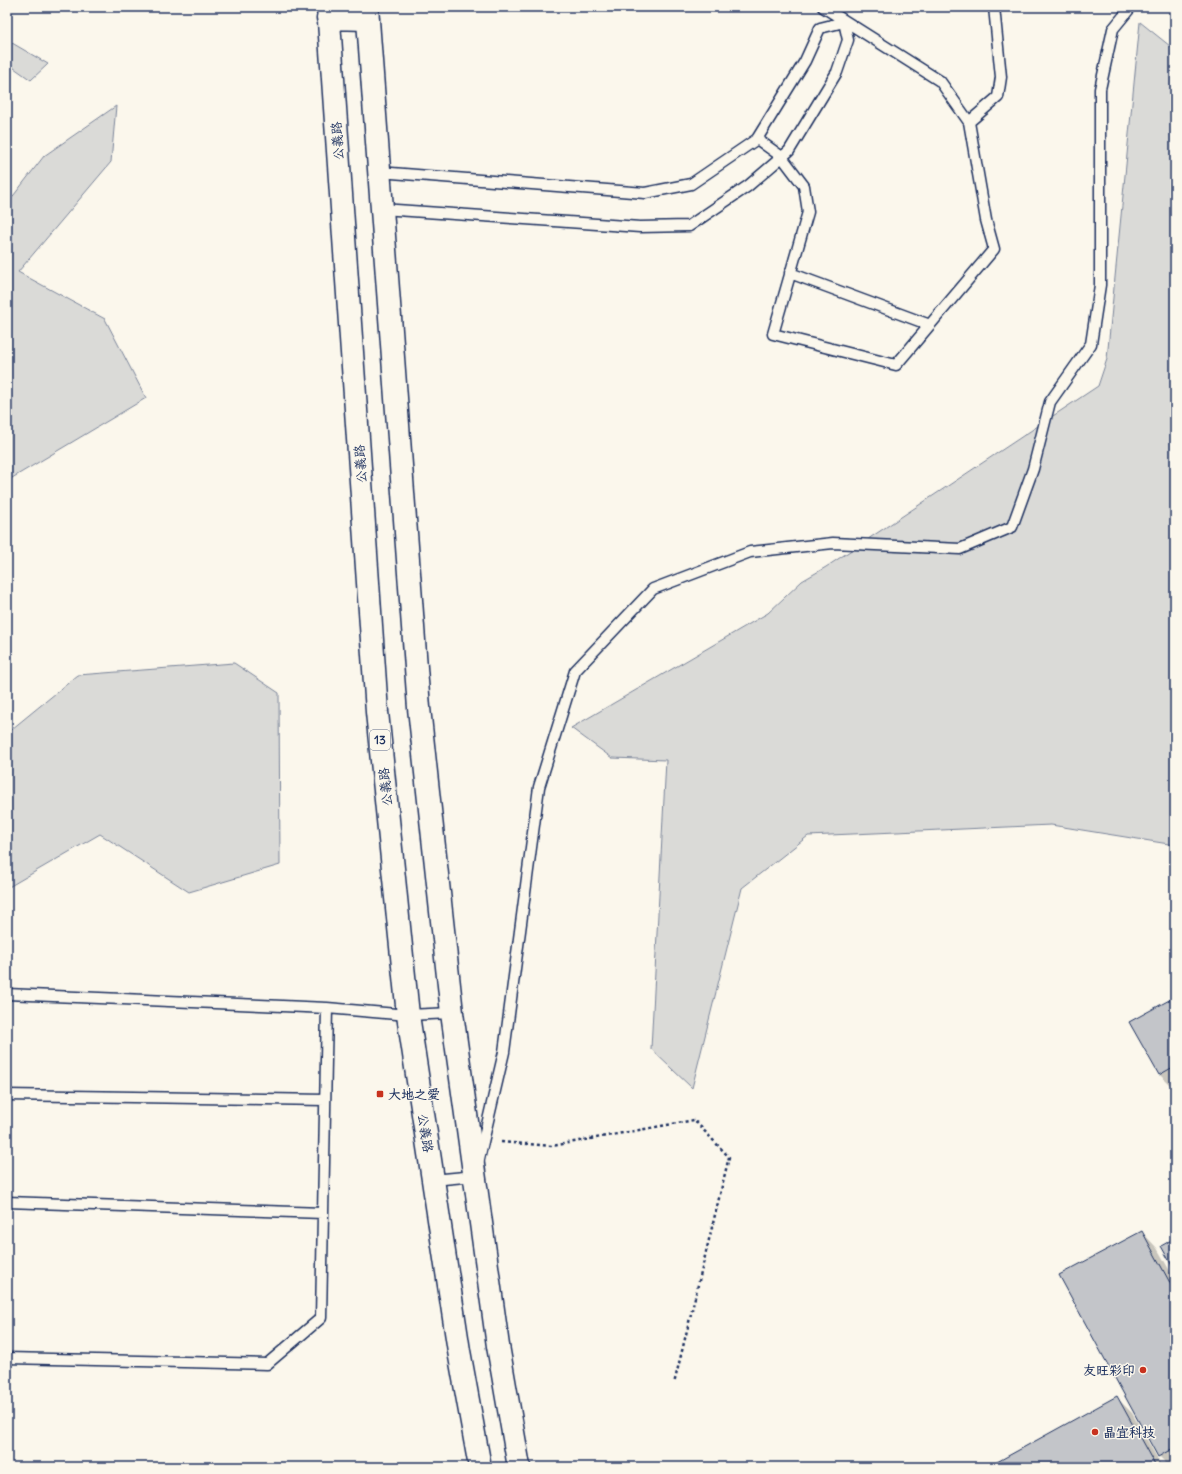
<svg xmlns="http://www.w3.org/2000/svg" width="1182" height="1474" font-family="Delius,'LXGW WenKai TC',sans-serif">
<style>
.green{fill:#dadad7;stroke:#7a849a}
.shadow{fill:#0003}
.building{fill:#c3c5c9;stroke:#1b2f5e}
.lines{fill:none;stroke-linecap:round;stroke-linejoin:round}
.service-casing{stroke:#1b2f5e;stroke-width:13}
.primary-casing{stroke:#1b2f5e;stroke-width:25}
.path{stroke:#1b2f5e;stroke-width:2.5;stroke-dasharray:3 3;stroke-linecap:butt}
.service{stroke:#fbf7ec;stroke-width:10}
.primary{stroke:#fbf7ec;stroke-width:22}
.poi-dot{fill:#c8321e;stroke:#fbf7ec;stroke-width:1.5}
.labels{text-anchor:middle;stroke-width:3;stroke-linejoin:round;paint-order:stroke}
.shield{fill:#fbf7ec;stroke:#5e6b89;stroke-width:1}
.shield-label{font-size:12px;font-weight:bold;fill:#1b2f5e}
.street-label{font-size:13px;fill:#1b2f5e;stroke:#fbf7ec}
.poi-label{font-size:13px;font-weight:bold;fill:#1b2f5e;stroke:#fbf7ec;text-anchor:start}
</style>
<rect width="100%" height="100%" fill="#fbf7ec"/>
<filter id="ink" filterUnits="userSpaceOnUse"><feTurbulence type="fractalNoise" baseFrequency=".025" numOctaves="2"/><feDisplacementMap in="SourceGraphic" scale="8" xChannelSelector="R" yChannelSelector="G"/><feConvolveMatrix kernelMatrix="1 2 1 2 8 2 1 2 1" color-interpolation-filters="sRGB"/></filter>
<g filter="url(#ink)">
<path class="green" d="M1140 22 1175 50V845L1051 825 808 836 742 888 692 1088 651 1049 666 760 612 758 571 728 768 613 802 581 826 567 1098 386 1107 359Z
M7 40 48 64 31 80 7 63Z
M116 106 111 162 18 272 105 319 146 398 7 481V204L44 156Z
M234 663 279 693 280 865 189 892 100 834 7 888V733L78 675Z"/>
<path class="shadow" d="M1172 1000 1175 1002V1090L1160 1075Z
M1142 1232 1157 1248 1175 1280V1467H1170L1159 1456Z
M1117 1398 1132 1413 1162 1467H989Z"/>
<path class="building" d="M1173 998 1175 1003V1066L1159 1075 1129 1022Z
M1142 1231 1175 1292V1447L1158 1457 1059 1275Z
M1175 1238V1271L1161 1246Z
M1117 1396 1156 1467H988Z"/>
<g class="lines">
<g class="service-casing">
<path id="service" d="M823 7 940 81 969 122 998 97 1001 77 994 7
M757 139 782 157 804 186 808 212 773 334 896 365 994 249 986 220 969 122
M379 172 645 193 691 184 757 139 805 61 820 28 844 22
M382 209 640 227 689 226 748 186 789 151 837 72 848 40 844 22
M790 273 930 325
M7 994 327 1008 408 1015 452 1013
M7 1095 325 1100
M433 1180 475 1176 504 1052 539 787 575 671 653 589 750 552 833 543 960 549 1012 527 1033 469 1050 402 1091 344 1100 285V89L1113 29 1131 7
M7 1202 323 1213
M7 1358 267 1364 321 1318 327 1008"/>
</g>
<g class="primary-casing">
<path id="primary" d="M328 7 377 712 408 1015 459 1351 480 1467
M367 7 419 708 452 1013 498 1346 519 1467
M328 18 368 19"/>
</g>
<path class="path" d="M501 1142 552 1146 694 1120 729 1157 674 1384"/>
<use href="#service" class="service"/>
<use href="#primary" class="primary"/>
</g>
</g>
<g class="poi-dot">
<rect x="376" y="1090" width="8" height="8" rx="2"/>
<circle cx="1143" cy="1370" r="4"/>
<circle cx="1095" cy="1432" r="4"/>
</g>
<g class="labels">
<rect class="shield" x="370" y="730" width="20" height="20" rx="3"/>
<g class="shield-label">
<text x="380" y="744">13</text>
</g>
<g class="street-label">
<text transform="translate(337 141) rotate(-94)" y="5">公義路</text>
<text transform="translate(360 464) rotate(-94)" y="5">公義路</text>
<text transform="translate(385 787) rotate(-96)" y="5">公義路</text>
<text transform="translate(426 1133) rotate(81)" y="5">公義路</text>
</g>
<g class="poi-label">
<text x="388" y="1099">大地之愛</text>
<text x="1135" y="1375" text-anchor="end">友旺彩印</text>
<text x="1103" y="1437">晶宜科技</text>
</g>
</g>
<rect width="1182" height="1474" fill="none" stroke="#fbf7ec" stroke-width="24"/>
<rect x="12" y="12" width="1158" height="1450" fill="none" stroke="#1b2f5e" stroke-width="1.5" filter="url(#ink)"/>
</svg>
